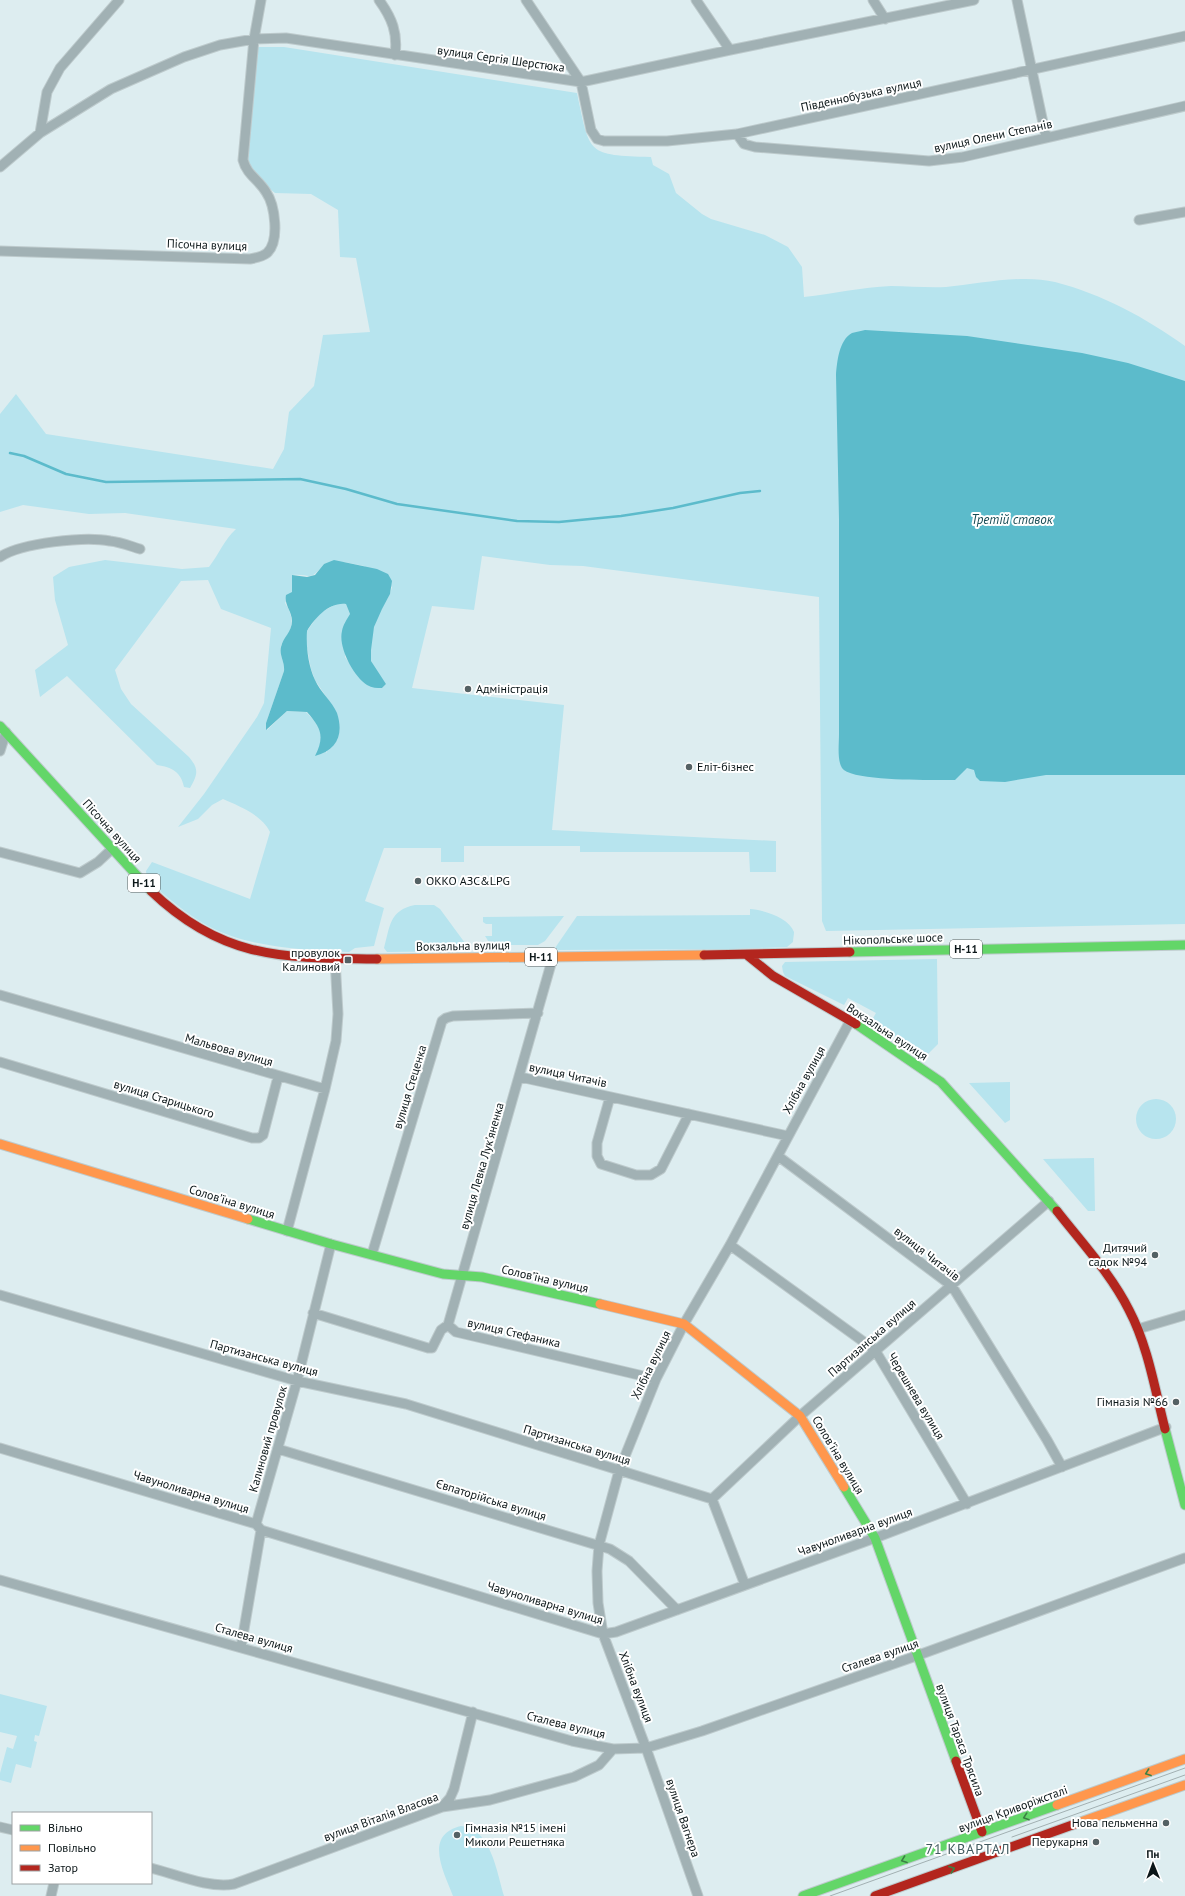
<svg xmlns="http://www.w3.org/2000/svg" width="1185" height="1896" font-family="'PT Sans',sans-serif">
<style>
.green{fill:#b7e4ee;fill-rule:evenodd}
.water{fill:#5cbbcb}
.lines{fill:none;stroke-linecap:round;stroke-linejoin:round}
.stream{stroke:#5cbbcb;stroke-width:2.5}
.street-casing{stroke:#bdcacc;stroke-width:11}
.fast-casing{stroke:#bdcacc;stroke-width:11}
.slow-casing{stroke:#bdcacc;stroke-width:11}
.jam-casing{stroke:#bdcacc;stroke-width:11}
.street{stroke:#a1b1b4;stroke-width:9}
.fast{stroke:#63d668;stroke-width:9}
.slow{stroke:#ff974d;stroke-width:9}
.jam{stroke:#b3261e;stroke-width:9}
.tram{stroke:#a2b0b2;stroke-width:1}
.oneway{stroke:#3b8044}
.poi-dot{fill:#546164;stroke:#fff;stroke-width:1.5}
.labels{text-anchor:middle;stroke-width:4;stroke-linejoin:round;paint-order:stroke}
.shield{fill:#fff;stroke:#545c5d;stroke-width:1}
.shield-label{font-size:11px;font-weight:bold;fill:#0b1618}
.street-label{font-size:12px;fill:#0b1618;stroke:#fff}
.poi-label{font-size:12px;fill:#0b1618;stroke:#fff;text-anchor:end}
.water-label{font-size:13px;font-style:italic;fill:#184c55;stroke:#fff}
.quarter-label{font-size:14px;letter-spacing:1px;fill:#415a5f;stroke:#fff}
</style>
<rect width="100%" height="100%" fill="#ddedf0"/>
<path class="green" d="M258 47H284L577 93C590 155 587 155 651 157L653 165 669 174 676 193 702 214 711 219 765 235 788 247 802 267 804 297C832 294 862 287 891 286 909 286 928 288 946 287 979 284 1022 274 1055 282 1102 294 1146 318 1185 346V924L826 931 822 921 819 597 583 566 550 565 482 556 474 610 432 606 412 688 564 705 552 830 776 841V872H750L749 852H580V846H464V862H441V848H384L365 901 384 908 374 946 355 948 349 952C302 950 250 948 208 926 186 914 166 896 147 880L146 871 152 862 250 899 270 832C262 815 239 806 223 799L212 805 198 819 178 827 204 794 257 717 264 703 271 628 221 609 208 580 181 581 115 670 121 689 131 704 189 757C199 769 198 774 190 788L184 787C181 772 172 767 157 765L67 676 40 697 35 670 68 645 55 600 53 577 69 567 105 560 182 569 209 567C219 554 224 540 236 529L125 513 89 514 23 505 0 512V414L16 394 46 434 273 469 284 449 289 412 314 386 323 335 370 332 356 258 340 257 338 210 311 194 275 193 254 176 246 158ZM344 562 364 566 392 587C390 596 385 602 381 610 374 624 367 644 371 661 373 669 381 677 386 684L382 688 359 677 345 657 350 614 346 604 338 603 320 613 307 631 306 643 311 669 315 680 329 701 327 753C319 742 323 741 320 731 318 724 312 718 306 712L287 711 267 730 266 723 284 671C285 662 279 655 281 646 282 642 286 639 288 635 294 624 292 613 285 603L292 592V575C311 573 309 583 324 564Z
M415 905H434L440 909 465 943 464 948 461 951 387 952 384 948C390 927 389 910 415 905Z
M750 909C764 910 789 918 794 932 794 935 793 939 793 942L787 947 733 949 558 950 555 948 577 916 750 915Z
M564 916 545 941 538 945H491L485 936H492V924H486L483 922V917Z
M937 959 938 1044 925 1057 872 1020 876 1013 848 998 844 1005 785 976 783 972 782 966 785 962Z
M1010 1082V1120L1005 1123 969 1083Z
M1136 1119a20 20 0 1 1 40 0a20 20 0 1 1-40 0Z
M1094 1158 1095 1211H1088L1043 1159Z
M0 1694 47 1706 39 1736 35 1735 34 1741 37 1742 31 1768 16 1764 11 1783 0 1780V1773L7 1747 13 1749 17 1736 0 1732Z
M461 1826C491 1828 497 1873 504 1896H453C444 1872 423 1835 461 1826Z"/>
<path class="water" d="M865 330 967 336 1082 353 1128 363 1185 381V775H1046L1005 782 980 781 976 777 974 770 967 768 955 780H945C927 780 850 781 842 768 837 760 839 744 839 734V519L836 375C837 362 839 340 852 333 856 332 861 331 865 330Z
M334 560 377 569 388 574 392 581 390 594 382 609 374 627 371 650V661L386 684 382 688C377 688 372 688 367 685 353 676 338 647 342 631 343 625 347 619 350 614L346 604C329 602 315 618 307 631 306 647 308 665 315 680 320 692 332 701 337 713 344 735 337 750 315 756 325 736 321 728 307 712L287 711 266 730V723L284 671C285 662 279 655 281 647 283 637 292 632 292 621 292 611 284 605 286 595L292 592V575L307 577 315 575 324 564Z"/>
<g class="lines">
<path class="stream" d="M10 453 24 456 66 474 106 482 300 479 346 489 397 504 517 521 559 522 621 516 673 508 740 493 760 491"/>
<g class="street-casing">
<path id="street" d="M379 0C392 18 398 33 395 55
M526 0 581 82 591 130 597 139 604 141H667L737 134 1185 36
M696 0 730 50
M873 0 885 19
M1017 0 1046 137
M40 133 111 89 184 57 220 45 254 39 286 38 581 82 730 50 974 0
M737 134 744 144 755 147 929 161 963 157 1185 106
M0 167 40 133 47 92 60 68 119 0
M1139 220 1185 212
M0 251 250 259C256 258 262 257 267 253 280 241 275 205 266 192 258 179 247 175 243 160L254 39 261 0
M0 557C21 543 85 536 110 541 120 542 130 546 140 549
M0 751 6 732
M0 852 80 873 98 862 113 848
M0 995 325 1089 336 1041 338 1014 335 959
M0 1062 252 1138H259L263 1135 278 1077
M520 1077 788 1136
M610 1097 597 1143V1156L601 1164 636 1175H651L661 1169 689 1114
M778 1156 952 1286 1047 1440 1062 1467
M287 1231 325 1089
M730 1245 875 1350 967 1504
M372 1254 442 1021 446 1018 453 1016 538 1013
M0 1295 297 1381 406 1404 712 1499 800 1416 1049 1201
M313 1313 428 1348H432L441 1330 448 1325 456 1332 656 1379
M448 1325 553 957
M1138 1329 1185 1315
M0 1448 256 1524 261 1530 603 1634 616 1632 875 1538 1166 1427
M278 1449 610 1549 629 1561 677 1610
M712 1499 745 1585
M256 1524 297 1381 331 1244
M0 1580 572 1741 613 1749 646 1748 702 1731 916 1656 1185 1558
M241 1647 261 1530
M442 1807 450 1798 454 1789 473 1712
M0 1827 13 1830
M151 1868C175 1874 210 1889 234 1884L442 1807 490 1800 574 1777 599 1765 613 1749
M51 1896 54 1883
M698 1896 646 1748 603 1634 598 1603 597 1571 599 1545 619 1471 656 1379 684 1324 730 1245 850 1021"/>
</g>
<g class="fast-casing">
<path id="fast" d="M0 726 151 891
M850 952 1185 945
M856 1024 941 1082 1057 1211
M248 1219 331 1244 443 1274 482 1277 600 1304
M1165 1429 1185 1505
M844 1487 875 1538 956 1761
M803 1896 1057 1805"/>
</g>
<g class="slow-casing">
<path id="slow" d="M377 959 704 955
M0 1144 248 1219
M600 1304 684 1324 800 1416 844 1487
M1057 1805 1185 1759
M1075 1824 1185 1785"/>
</g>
<g class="jam-casing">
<path id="jam" d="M151 891C223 960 284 958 377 959
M704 955 850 952
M747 955 773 976 856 1024
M1057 1211C1082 1243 1111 1274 1129 1310 1148 1346 1155 1390 1165 1429
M956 1761 982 1832
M875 1896 1075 1824"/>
</g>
<use href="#street" class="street"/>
<use href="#fast" class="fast"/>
<use href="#slow" class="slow"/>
<use href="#jam" class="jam"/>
<path class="tram" d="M1012 1837 1185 1775
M830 1896 1185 1768"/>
</g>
<defs><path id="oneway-chevron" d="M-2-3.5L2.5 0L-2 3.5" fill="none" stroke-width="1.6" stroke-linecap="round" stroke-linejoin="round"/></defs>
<g class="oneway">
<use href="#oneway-chevron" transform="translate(1148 1773) rotate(160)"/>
<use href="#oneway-chevron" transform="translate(1026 1817) rotate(161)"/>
<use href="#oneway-chevron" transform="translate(904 1860) rotate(160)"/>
<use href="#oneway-chevron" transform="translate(952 1869) rotate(-20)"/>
</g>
<g class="poi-dot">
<circle cx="468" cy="689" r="4"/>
<circle cx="689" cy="767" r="4"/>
<circle cx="418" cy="881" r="4"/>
<rect x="344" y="956" width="8" height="8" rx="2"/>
<circle cx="1155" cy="1255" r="4"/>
<circle cx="1176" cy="1402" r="4"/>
<circle cx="1166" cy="1823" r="4"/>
<circle cx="457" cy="1835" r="4"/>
<circle cx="1096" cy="1842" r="4"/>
</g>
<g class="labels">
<g class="shield">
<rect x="128" y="874" width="32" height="18" rx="3"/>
<rect x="950" y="940" width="32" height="18" rx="3"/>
<rect x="525" y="948" width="32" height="18" rx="3"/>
</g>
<g class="shield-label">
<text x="144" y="887">Н-11</text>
<text x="966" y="953">Н-11</text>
<text x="541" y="961">Н-11</text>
</g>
<g class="street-label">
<text transform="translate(501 59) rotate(8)" y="4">вулиця Сергія Шерстюка</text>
<text transform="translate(861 95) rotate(-12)" y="4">Південнобузька вулиця</text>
<text transform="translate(993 136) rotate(-12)" y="4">вулиця Олени Степанів</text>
<text transform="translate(207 245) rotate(2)" y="4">Пісочна вулиця</text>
<text transform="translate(112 831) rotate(48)" y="4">Пісочна вулиця</text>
<text transform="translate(893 939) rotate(-2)" y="4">Нікопольське шосе</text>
<text transform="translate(463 946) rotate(-1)" y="4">Вокзальна вулиця</text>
<text transform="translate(887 1032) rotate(33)" y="4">Вокзальна вулиця</text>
<text transform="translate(229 1050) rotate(16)" y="4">Мальвова вулиця</text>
<text transform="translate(568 1075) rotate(12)" y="4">вулиця Читачів</text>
<text transform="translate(804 1080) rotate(-61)" y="4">Хлібна вулиця</text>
<text transform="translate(410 1087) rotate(-73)" y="4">вулиця Стеценка</text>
<text transform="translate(164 1099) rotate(17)" y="4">вулиця Старицького</text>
<text transform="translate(482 1166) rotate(-74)" y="4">вулиця Левка Лукʼяненка</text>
<text transform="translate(232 1202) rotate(17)" y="4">Соловʼїна вулиця</text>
<text transform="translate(927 1254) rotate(38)" y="4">вулиця Читачів</text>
<text transform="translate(545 1279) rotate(13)" y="4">Соловʼїна вулиця</text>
<text transform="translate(514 1333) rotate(13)" y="4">вулиця Стефаника</text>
<text transform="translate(872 1338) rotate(-41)" y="4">Партизанська вулиця</text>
<text transform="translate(264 1358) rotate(15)" y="4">Партизанська вулиця</text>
<text transform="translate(651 1365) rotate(-64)" y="4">Хлібна вулиця</text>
<text transform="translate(916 1396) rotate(59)" y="4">Черешнева вулиця</text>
<text transform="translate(268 1439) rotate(-74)" y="4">Калиновий провулок</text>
<text transform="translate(577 1445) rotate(17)" y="4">Партизанська вулиця</text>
<text transform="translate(838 1455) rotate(59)" y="4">Соловʼїна вулиця</text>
<text transform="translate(191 1492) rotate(17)" y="4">Чавуноливарна вулиця</text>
<text transform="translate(491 1500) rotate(17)" y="4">Євпаторійська вулиця</text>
<text transform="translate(855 1532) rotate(-20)" y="4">Чавуноливарна вулиця</text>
<text transform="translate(545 1603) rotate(17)" y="4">Чавуноливарна вулиця</text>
<text transform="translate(254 1638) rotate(16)" y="4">Сталева вулиця</text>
<text transform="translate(880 1656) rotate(-19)" y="4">Сталева вулиця</text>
<text transform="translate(636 1687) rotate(69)" y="4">Хлібна вулиця</text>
<text transform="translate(566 1725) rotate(14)" y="4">Сталева вулиця</text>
<text transform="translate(960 1740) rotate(70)" y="4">вулиця Тараса Трясила</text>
<text transform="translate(1013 1809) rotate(-20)" y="4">вулиця Криворіжсталі</text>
<text transform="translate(381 1817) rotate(-20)" y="4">вулиця Віталія Власова</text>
<text transform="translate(683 1818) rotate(71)" y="4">вулиця Вагнера</text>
</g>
<g class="poi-label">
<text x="476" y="693" text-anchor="start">Адміністрація</text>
<text x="697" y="771" text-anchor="start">Еліт-бізнес</text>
<text x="426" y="885" text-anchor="start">ОККО АЗС&amp;LPG</text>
<text x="340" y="957">провулок<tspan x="340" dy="14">Калиновий</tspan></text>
<text x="1147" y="1252">Дитячий<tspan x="1147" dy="14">садок №94</tspan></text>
<text x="1168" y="1406">Гімназія №66</text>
<text x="1158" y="1827">Нова пельменна</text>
<text x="465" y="1832" text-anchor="start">Гімназія №15 імені<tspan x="465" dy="14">Миколи Решетняка</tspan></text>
<text x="1088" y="1846">Перукарня</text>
</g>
<g class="water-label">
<text x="1012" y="524">Третій ставок</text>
</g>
<g class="quarter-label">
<text x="968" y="1854">71 КВАРТАЛ</text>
</g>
</g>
<rect x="12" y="1812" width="140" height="72" fill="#ffffff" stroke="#9da2a3"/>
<rect x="20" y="1825" width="20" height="6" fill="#63d668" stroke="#9da2a3"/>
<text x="48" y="1832" font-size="12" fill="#0b1618">Вільно</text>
<rect x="20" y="1845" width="20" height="6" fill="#ff974d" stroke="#9da2a3"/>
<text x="48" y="1852" font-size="12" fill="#0b1618">Повільно</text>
<rect x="20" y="1865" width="20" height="6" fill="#b3261e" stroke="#9da2a3"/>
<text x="48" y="1872" font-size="12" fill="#0b1618">Затор</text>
<g transform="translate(1153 1864) rotate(359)" stroke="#ffffff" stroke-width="3" paint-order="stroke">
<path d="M0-3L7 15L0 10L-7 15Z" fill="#0b1618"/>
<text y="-6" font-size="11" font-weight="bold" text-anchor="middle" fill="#0b1618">Пн</text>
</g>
</svg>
